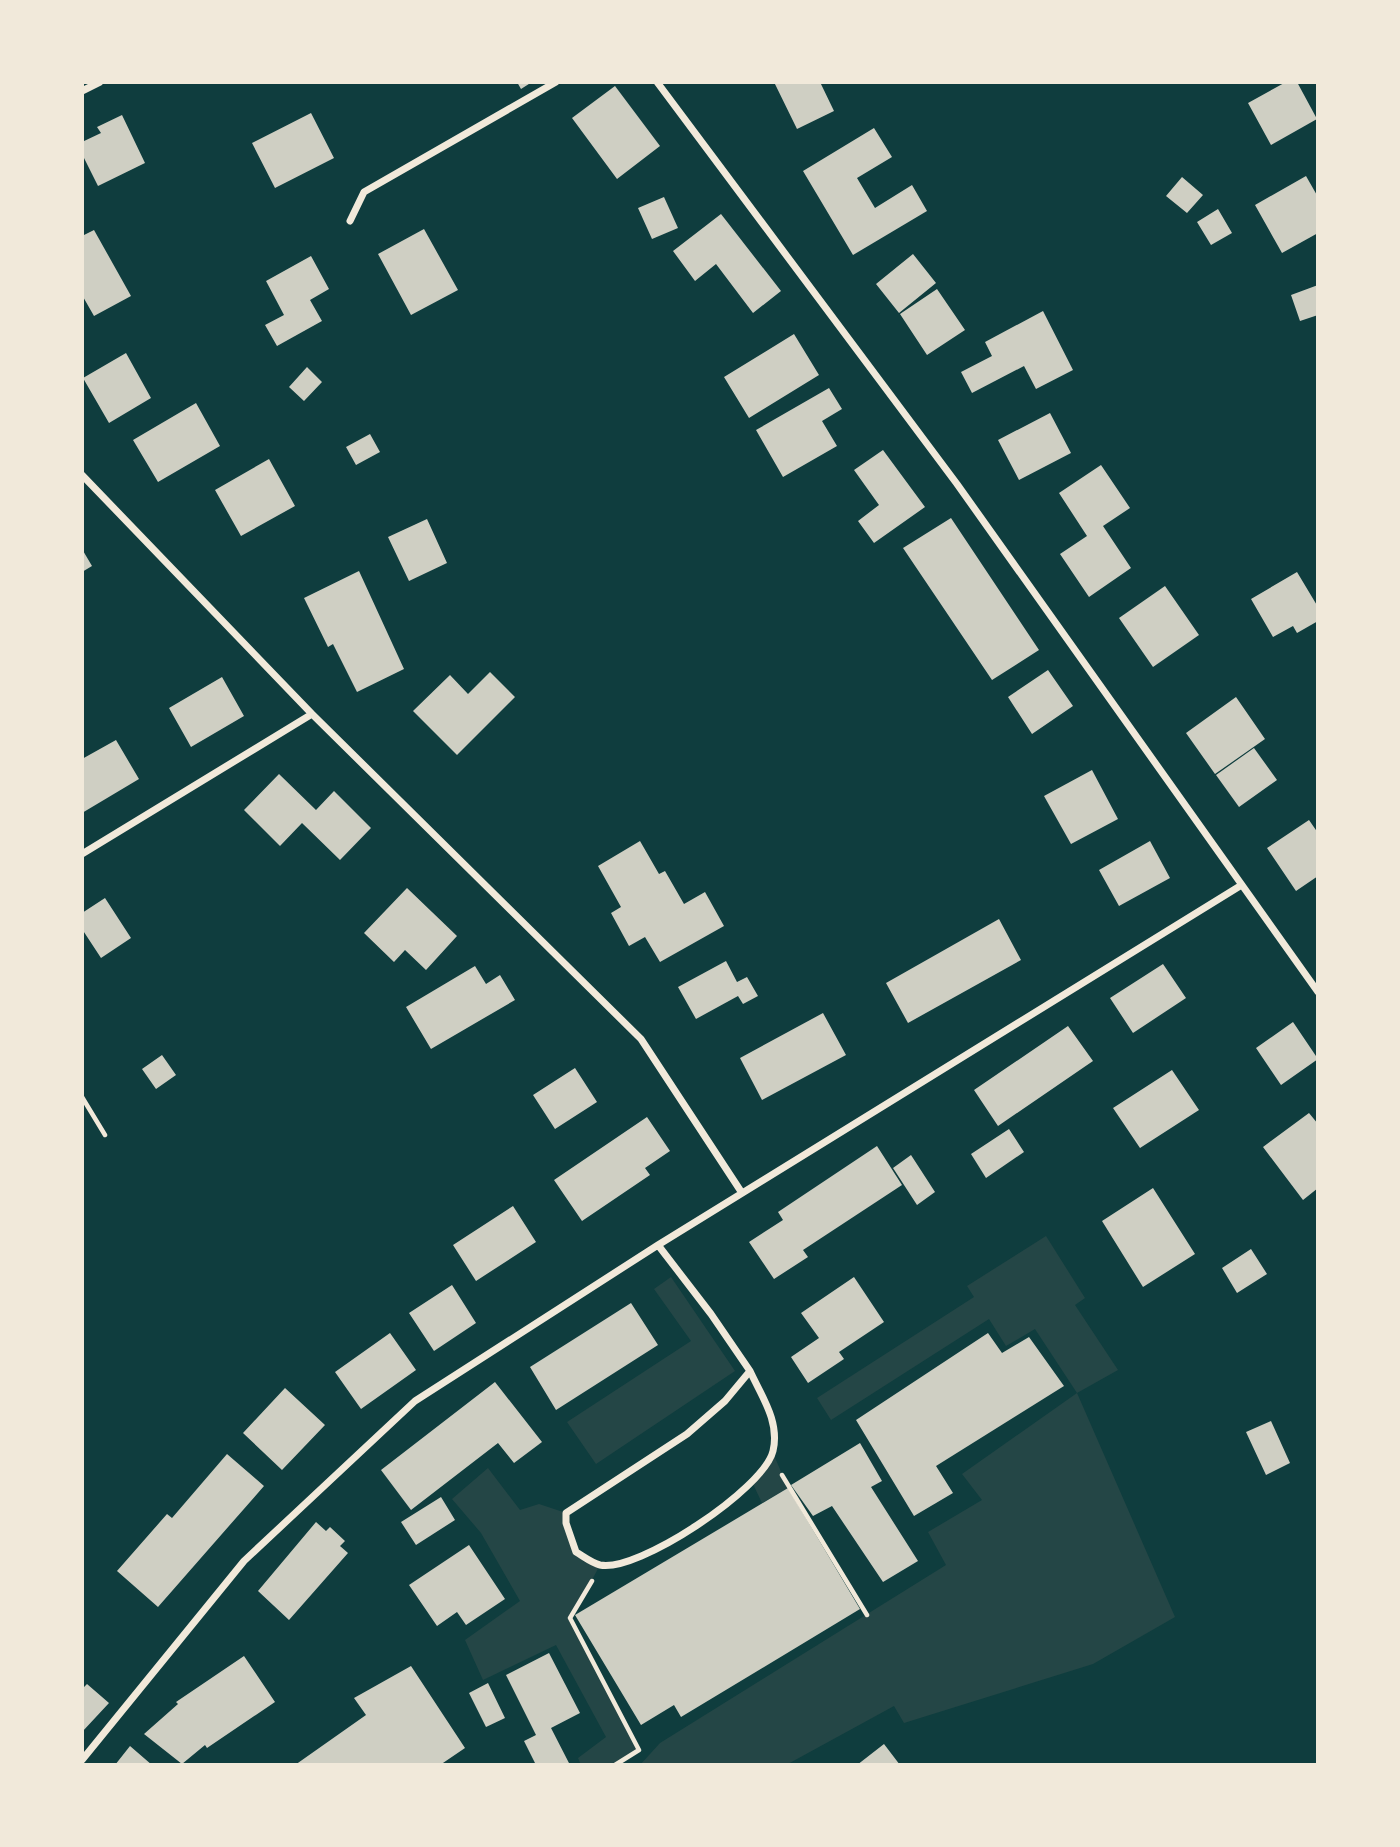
<svg xmlns="http://www.w3.org/2000/svg" width="1400" height="1847" font-family="Signika,sans-serif">
<style>
.green{fill:#244646}
.building{fill:#cfcfc3}
.lines{fill:none;stroke-linecap:round;stroke-linejoin:round}
.path{stroke:#f1e9da;stroke-width:4.5}
.minor{stroke:#f1e9da;stroke-width:7}
</style>
<rect width="100%" height="100%" fill="#0f3d3e"/>
<path class="green" d="M1046 1236 1085 1298 1075 1305 1118 1370 1077 1393 1175 1617 1093 1664 904 1723 894 1706 786 1765H640L660 1743 946 1565 928 1532 982 1500 962 1474 1077 1393 1035 1329 1006 1346 989 1319 831 1420 817 1398 974 1297 967 1286Z
M671 1277 735 1371 596 1464 567 1422 691 1341 654 1289Z
M773 1453 788 1488 762 1503 753 1484Z
M488 1468 520 1510 539 1504 566 1513 576 1552 600 1565 571 1619 639 1750 615 1765H581L578 1758 606 1737 556 1645 483 1680 465 1640 520 1601 481 1533 452 1499Z"/>
<path class="building" d="M517 82H532L521 89Z
M774 82H820L834 111 797 129Z
M1286 82H1297L1317 119 1271 145 1248 103Z
M615 86 660 146 617 179 572 118Z
M311 113 334 158 275 188 252 143Z
M122 115 145 163 98 186 82 154V142L101 133 97 127Z
M874 128 892 157 857 178 875 208 912 185 927 211 853 255 803 171Z
M1306 176 1318 197V233L1282 253 1255 205Z
M1182 177 1203 195 1187 213 1166 196Z
M664 197 678 228 652 239 638 208Z
M1218 209 1232 233 1211 245 1197 222Z
M721 214 781 291 753 313 716 264 695 281 673 251Z
M424 229 458 290 411 315 378 254Z
M94 230 131 296 94 316 82 295V236Z
M913 254 936 283 899 313 876 284Z
M311 256 329 289 310 300 322 321 277 346 265 325 284 315 266 281Z
M1318 285V315L1300 321 1291 295Z
M937 289 965 330 927 355 900 314Z
M1043 311 1073 370 1036 389 1024 366 972 393 961 372 992 356 985 342Z
M794 334 819 375 749 418 724 377Z
M126 353 151 398 109 423 83 378Z
M307 367 322 382 304 401 289 387Z
M829 388 842 409 822 421 837 446 783 477 756 430Z
M196 403 220 446 158 482 133 440Z
M1050 413 1071 453 1019 480 998 440Z
M370 434 380 452 356 465 346 447Z
M883 450 925 507 874 543 858 521 879 505 854 470Z
M269 459 295 506 241 536 215 490Z
M1101 465 1130 508 1103 526 1131 568 1089 597 1060 554 1087 536 1059 493Z
M951 518 1039 650 992 680 903 548Z
M427 519 447 563 409 581 388 537Z
M82 549 92 566 82 572Z
M359 571 404 669 357 692 333 644 328 647 304 598Z
M1297 572 1318 607V621L1297 633 1293 626 1273 637 1251 599Z
M1165 586 1199 635 1153 667 1119 618Z
M1048 670 1073 706 1032 734 1008 697Z
M490 672 515 697 457 755 413 711 450 675 468 694Z
M222 677 244 716 191 747 169 708Z
M1236 697 1265 739 1215 774 1186 733Z
M116 740 139 779 82 813V759Z
M1254 748 1277 780 1239 807 1216 775Z
M1092 770 1118 819 1071 844 1044 796Z
M279 774 316 810 334 791 371 828 340 860 302 823 280 846 244 810Z
M1309 820 1318 833V876L1296 891 1267 848Z
M640 841 659 874 665 871 684 904 705 892 724 926 660 962 645 937 629 946 611 913 621 907 598 866Z
M1150 841 1170 878 1119 906 1099 870Z
M407 888 457 936 426 970 405 950 394 962 364 933Z
M105 898 131 938 101 958 82 929V913Z
M999 919 1021 960 908 1023 886 983Z
M726 961 737 982 747 977 758 996 743 1004 738 996 696 1019 678 987Z
M1163 964 1186 998 1133 1033 1110 998Z
M475 966 486 984 500 975 515 1000 431 1049 406 1007Z
M823 1013 846 1055 762 1100 740 1058Z
M1293 1022 1318 1059 1281 1085 1256 1048Z
M1068 1026 1093 1061 998 1126 974 1090Z
M162 1055 176 1075 156 1089 142 1069Z
M575 1068 597 1102 555 1129 533 1095Z
M1172 1070 1199 1110 1140 1148 1113 1108Z
M1309 1113 1318 1124V1188L1303 1200 1263 1147Z
M647 1117 670 1151 645 1168 650 1175 582 1221 554 1180Z
M1009 1129 1024 1152 986 1178 971 1154Z
M877 1146 902 1185 803 1250 808 1257 774 1279 749 1242 783 1220 778 1212Z
M911 1155 935 1192 917 1205 893 1168Z
M1153 1188 1195 1254 1143 1287 1102 1221Z
M513 1206 536 1242 476 1281 453 1245Z
M1251 1249 1267 1274 1237 1293 1222 1268Z
M854 1277 884 1322 839 1352 844 1359 808 1383 791 1357 819 1338 801 1313Z
M452 1285 476 1323 434 1351 409 1313Z
M631 1303 658 1345 556 1410 530 1367Z
M390 1333 416 1370 361 1409 335 1372Z
M988 1333 1002 1353 1029 1337 1064 1386 936 1466 953 1493 914 1516 856 1420Z
M495 1382 542 1442 514 1463 498 1443 411 1510 381 1470Z
M285 1388 325 1425 282 1470 243 1433Z
M1271 1421 1290 1463 1266 1475 1246 1432Z
M860 1443 882 1481 871 1487 918 1561 883 1582 832 1506 813 1516 791 1485Z
M227 1454 264 1486 158 1607 117 1571 167 1514 172 1518Z
M788 1488 860 1609 681 1717 674 1705 641 1725 575 1615Z
M441 1497 455 1520 416 1545 401 1522Z
M316 1522 326 1531 330 1527 345 1541 340 1546 348 1553 289 1620 258 1591Z
M469 1545 505 1599 466 1625 457 1612 437 1626 409 1585Z
M549 1653 580 1713 551 1728 570 1765H536L524 1741 536 1735 506 1675Z
M244 1656 275 1702 207 1748 205 1745 182 1764 144 1734 178 1704 176 1702Z
M411 1666 465 1748 440 1765H295L366 1715 354 1698Z
M488 1683 505 1718 486 1727 469 1693Z
M87 1684 109 1703 82 1732V1689Z
M884 1744 900 1765H857Z
M130 1746 152 1765H115Z"/>
<g class="lines">
<path class="path" d="M82 1097 105 1135
M782 1475 867 1615
M592 1581 570 1618 639 1750 615 1765"/>
<path class="minor" d="M657 82 957 484 1318 992
M82 91 100 82
M350 221 364 192 556 82
M82 475 312 714 641 1039 742 1193
M82 854 312 714
M658 1245 711 1314 750 1371 725 1401 687 1434 566 1513V1523L576 1552C583 1556 592 1563 600 1565 637 1573 764 1489 773 1451 780 1422 762 1397 750 1371
M82 1760 244 1561 415 1401 658 1245 1240 886"/>
</g>
<rect width="1400" height="1847" fill="none" stroke="#f1e9da" stroke-width="168"/>
</svg>
